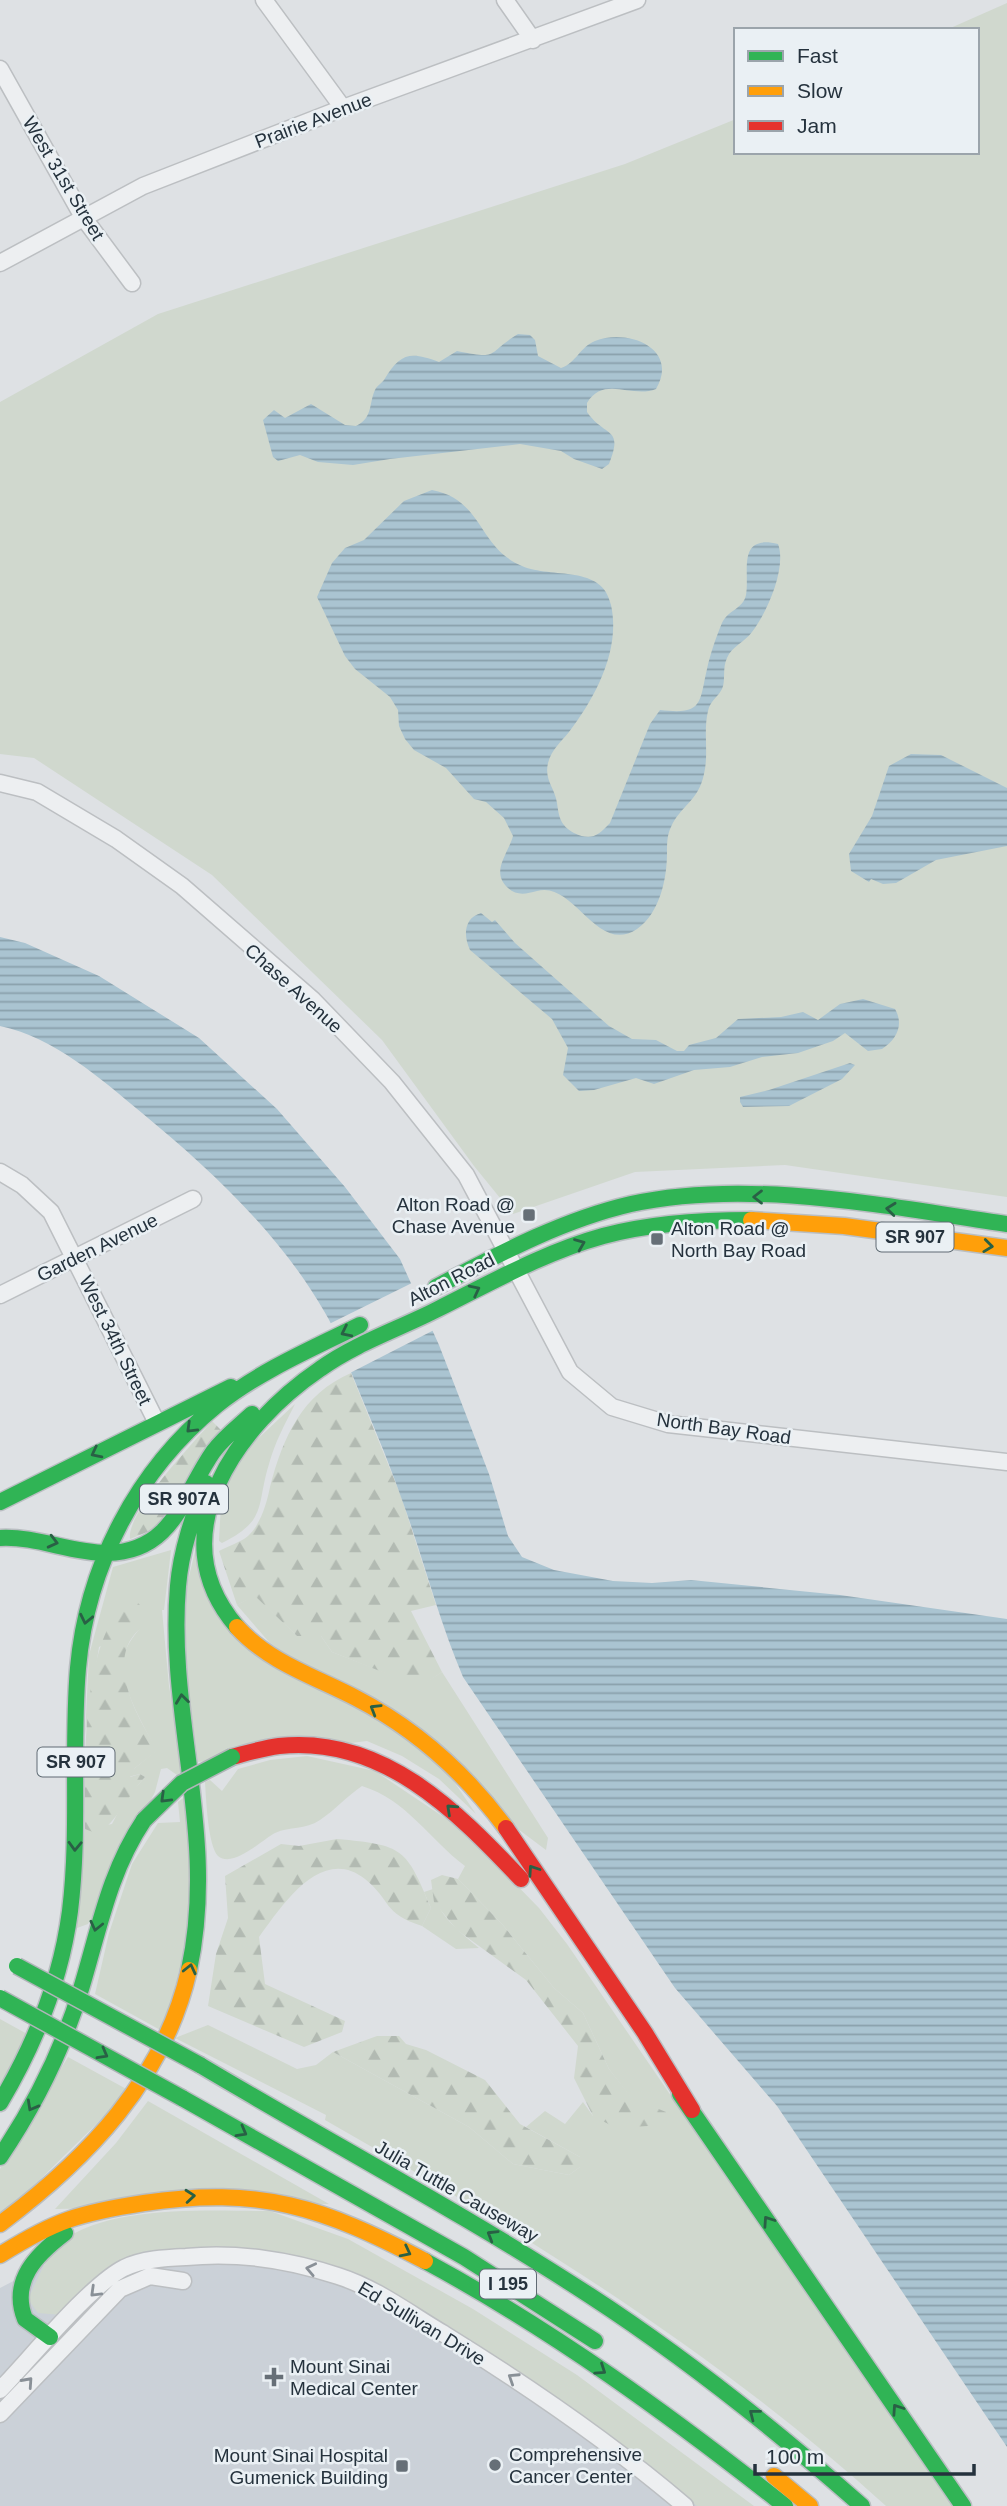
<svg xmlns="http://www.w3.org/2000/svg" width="1007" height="2506" font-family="Arial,sans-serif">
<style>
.built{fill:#cbd1d8}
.green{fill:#d0d8ce}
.forest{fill:url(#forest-firs)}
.water{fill:url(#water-rules)}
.pier{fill:#dee1e4}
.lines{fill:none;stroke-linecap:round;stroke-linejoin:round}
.street-casing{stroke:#bcbfc2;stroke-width:19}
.fast-casing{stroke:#babec2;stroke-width:19}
.slow-casing{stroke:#babec2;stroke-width:19}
.jam-casing{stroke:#babec2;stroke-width:19}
.street{stroke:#edeff1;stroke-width:16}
.fast{stroke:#30b455;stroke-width:16}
.slow{stroke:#ff9f0a;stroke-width:16}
.jam{stroke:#e5322d;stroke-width:16}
.fast-bridge-casing{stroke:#b0b5b9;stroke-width:19;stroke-linecap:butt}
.fast-bridge{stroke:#30b455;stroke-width:16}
.oneway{stroke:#296045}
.oneway2{stroke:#899097}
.poi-dot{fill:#666f77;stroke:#eaf0f4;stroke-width:2.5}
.labels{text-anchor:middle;stroke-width:5;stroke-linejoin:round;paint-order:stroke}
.shield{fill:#eaf0f4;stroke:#606b74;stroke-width:2}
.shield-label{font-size:18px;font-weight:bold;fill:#25323d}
.street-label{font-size:19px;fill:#25323d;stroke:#eaf0f4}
.poi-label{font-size:19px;fill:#25323d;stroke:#eaf0f4;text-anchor:start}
</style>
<defs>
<pattern id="forest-firs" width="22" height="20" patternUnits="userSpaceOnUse" patternTransform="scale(1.75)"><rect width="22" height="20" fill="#d0d8ce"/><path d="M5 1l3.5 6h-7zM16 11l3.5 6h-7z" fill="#b2bab2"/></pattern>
<pattern id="water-rules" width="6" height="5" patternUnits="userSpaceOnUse" patternTransform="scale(1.75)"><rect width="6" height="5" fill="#aac4d1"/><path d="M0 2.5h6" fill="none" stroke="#8aa0ab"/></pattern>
</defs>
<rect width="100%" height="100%" fill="#dee1e4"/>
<path class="built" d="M313 2238 718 2506H0V2288L85 2244Z"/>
<path class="green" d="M1007 3V1197L785 1165 635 1172 513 1214 474 1166 382 1040 212 875 34 758 0 754V402L158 314 625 164 736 119V152H977V30H946Z
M295 1404C285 1424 275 1442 269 1464 256 1506 268 1520 222 1543L219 1541 222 1484 237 1458Z
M198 1539 221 1614 444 1767 476 1814 439 1779 402 1756 367 1741 198 1762 179 1618Z
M171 1550 164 1610H162L169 1686 183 1771 177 1775 167 1768 161 1769 155 1792 88 1924 77 1928 85 1829 112 1824 124 1801 145 1777 140 1774 128 1777 135 1768 157 1750C145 1730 122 1688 122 1664 123 1650 133 1636 142 1626L99 1647 85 1735 89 1655 113 1567Z
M255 1595 297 1636H321L332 1652 420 1686 442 1672 548 1838 546 1850 269 1642 237 1605Z
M307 1756 375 1771 463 1830 539 1908 567 1944 952 2506H886C717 2352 522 2232 325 2120L326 2115 175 2038 208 2025 297 2069 316 2065 333 2052 469 2127 513 2164 569 2175 580 2167V2157L526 2127 545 2111 565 2124 583 2102 593 2116 665 2112 632 2099 609 2069 583 2013 554 1988 502 1924 458 1879 465 1866C429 1839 407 1800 362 1786 347 1796 335 1810 320 1820 305 1830 290 1826 275 1833 263 1839 233 1869 218 1856 208 1846 206 1798 205 1782L210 1780 222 1791 238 1769 270 1760Z
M187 1795 193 1914 164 2032 95 1994 109 1933 132 1864 158 1823 180 1822 178 1802Z
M433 1889C436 1914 460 1932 479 1948L456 1949 422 1926 431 1908 424 1892Z
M0 2019 29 2035 0 2092Z
M68 2057 130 2091 0 2219V2169Z
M148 2101 329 2204 55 2209 116 2143Z
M270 2211 348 2239 473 2309 577 2375 754 2506H697L596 2426 321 2263 247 2249 178 2248 122 2259 95 2279 61 2315 38 2313 28 2299C35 2285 49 2251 60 2243 108 2204 210 2211 270 2211Z"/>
<path class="forest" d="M351 1373 401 1496 436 1605 411 1611 442 1672 420 1687 332 1652 321 1636H297L255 1596 237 1605 219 1551C228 1546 241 1542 248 1536 261 1524 267 1502 270 1487 283 1437 302 1394 351 1373Z
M212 1421 222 1431 162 1526 130 1539C126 1512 193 1444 212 1421Z
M135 1600 145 1610 150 1622C99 1650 135 1715 158 1750L135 1768 130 1777 140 1774 145 1777C128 1795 118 1820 98 1834L85 1829C85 1777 79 1623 135 1600Z
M337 1839C404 1845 406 1848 431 1908L422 1926C382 1913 392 1901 365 1879 321 1844 281 1907 259 1937L265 1984 345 2021 342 2032 304 2047 208 2006 216 1954 228 1918 225 1876 281 1844 299 1846Z
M442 1875 458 1879 502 1924 554 1988 583 2013 609 2069 632 2098 666 2112 663 2125 616 2128 593 2116 574 2078 578 2046 526 1980 457 1930 434 1902 431 1880Z
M377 2036H399L406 2044 426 2050 485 2080 520 2124 580 2157V2167L569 2175 513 2164 469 2127 333 2052Z"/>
<path class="water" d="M518 334 530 335 535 340 538 356 561 368C576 363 580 347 595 341 627 328 680 348 656 389 632 399 604 375 587 403V412C605 438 624 426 609 464L602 469 574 459 561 451 520 444 390 459 353 465 318 462 300 455 278 461 273 457 263 420 274 410 285 418 311 404 345 425 356 426C374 417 368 403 376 388 378 385 382 383 384 380 400 353 410 351 439 362L457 351C501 360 485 354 518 334Z
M432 490C484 500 477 547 522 566 552 579 603 564 611 605 621 650 595 698 569 732 560 743 552 749 548 763 544 780 555 788 557 803 559 817 560 825 574 833 591 841 598 836 610 823L650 724 660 710C703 715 699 704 707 669 710 655 716 637 722 623 728 610 743 609 746 595 750 572 736 534 778 544 787 567 767 613 752 632 745 642 732 646 727 658 722 668 726 681 722 689 718 697 710 701 708 711 703 732 709 753 704 774 698 802 681 805 671 827 667 835 667 844 667 853 667 878 660 913 637 929 597 956 574 880 537 891 526 894 517 896 508 888 490 872 508 854 513 836L504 818 486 802 474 799 446 768 414 750 405 739 399 726 398 710 390 697 355 669 345 656 317 597 332 563 345 548 364 540 404 501Z
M911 754 941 755 1007 788V846L936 860 896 883 883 884 871 879 869 882 851 871 849 854 872 816 889 766Z
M481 913 492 922 495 920 515 943 609 1026 632 1039 656 1040 677 1051H684L689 1045 716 1038 738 1019 781 1017 803 1012 818 1020 840 1004 863 999 895 1009C904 1025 897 1039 882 1049L868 1051 845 1033 833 1041 798 1053 762 1057 730 1067 694 1070 654 1084 636 1078 594 1090 579 1091 563 1075 568 1048 552 1019 470 950C463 935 464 918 481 913Z
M0 937 25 943 99 976 199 1038 277 1109 345 1187 400 1259 439 1345 489 1474 508 1536 522 1557 554 1570 613 1581 652 1583 691 1580 840 1595 1007 1619V2447L777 2106 675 1988 463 1677C438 1618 423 1557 401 1497 387 1457 370 1418 354 1379 344 1357 337 1332 324 1311 279 1233 211 1170 142 1113 101 1079 54 1037 0 1026Z
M850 1063 855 1065 842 1079 789 1106 743 1107 740 1102V1097L769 1090Z"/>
<path class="pier" d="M414 1282 436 1329 348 1374 327 1325Z"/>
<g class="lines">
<g class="street-casing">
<path id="street" d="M264 0 343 108
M505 0 533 40
M0 69 83 217 132 283
M0 263 143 186 343 108 637 0
M0 783 37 792 116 839 182 886 313 1000 392 1082 466 1175 570 1372 612 1407 668 1424 1007 1462
M0 1172 22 1185 51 1212 157 1423
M0 1295 193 1199
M0 2390C30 2359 89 2286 124 2268 143 2259 165 2258 186 2257 236 2252 290 2260 338 2276 376 2288 410 2314 444 2334 528 2386 610 2442 685 2506
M0 2414 120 2289 150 2276 183 2281"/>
</g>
<g class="fast-casing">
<path id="fast" d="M436 1287C499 1254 562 1220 631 1204 750 1178 889 1207 1007 1224
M0 1502 231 1387
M0 1538C37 1536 70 1553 107 1553 173 1552 182 1497 213 1452 224 1437 239 1426 252 1414
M237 1627C157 1534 239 1424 320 1369 356 1343 399 1329 438 1309 492 1282 545 1252 603 1236 651 1223 702 1220 751 1220
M189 1970C218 1836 167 1717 178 1586 181 1550 193 1516 206 1483
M200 2065C329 2142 463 2213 589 2295 686 2358 776 2430 862 2506
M680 2094 963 2506
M182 2098 464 2257 595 2341
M0 2103C35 2044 61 1980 70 1911 80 1830 71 1749 78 1668 87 1566 137 1470 217 1405 260 1371 311 1349 360 1325
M0 2157C35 2105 63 2049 81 1989 99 1930 109 1872 144 1820
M425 2261C553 2330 671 2416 785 2506
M50 2337 25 2319C10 2281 36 2255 65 2233"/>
</g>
<g class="slow-casing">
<path id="slow" d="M751 1220 844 1226 1007 1248
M237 1627C270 1663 314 1676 356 1698 416 1729 466 1774 506 1828
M0 2224C87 2159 164 2080 189 1970
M0 2255C56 2220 79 2213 144 2203 260 2186 323 2207 425 2261
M774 2476 810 2506"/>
</g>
<g class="jam-casing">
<path id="jam" d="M232 1757C247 1753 263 1748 279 1746 382 1735 456 1810 521 1879
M506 1828 645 2033 692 2110"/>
</g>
<use href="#street" class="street"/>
<use href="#fast" class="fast"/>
<use href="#slow" class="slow"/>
<use href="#jam" class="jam"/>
<g class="fast-bridge-casing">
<path id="fast-bridge" d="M144 1820 182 1783 232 1757
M17 1966 200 2065
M0 1998 182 2098"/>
</g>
<use href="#fast-bridge" class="fast-bridge"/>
</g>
<defs><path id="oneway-chevron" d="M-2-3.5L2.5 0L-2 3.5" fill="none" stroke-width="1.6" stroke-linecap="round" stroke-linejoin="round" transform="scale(1.75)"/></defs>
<g class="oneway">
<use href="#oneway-chevron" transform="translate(758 1197) rotate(180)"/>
<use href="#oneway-chevron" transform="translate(891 1209) rotate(-174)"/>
<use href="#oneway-chevron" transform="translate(580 1244) rotate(-22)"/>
<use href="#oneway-chevron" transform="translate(988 1246) rotate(7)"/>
<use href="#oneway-chevron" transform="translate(475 1290) rotate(-27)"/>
<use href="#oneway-chevron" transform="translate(346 1332) rotate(154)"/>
<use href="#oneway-chevron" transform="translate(191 1428) rotate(136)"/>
<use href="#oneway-chevron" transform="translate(96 1453) rotate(153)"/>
<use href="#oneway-chevron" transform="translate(53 1542) rotate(14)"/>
<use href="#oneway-chevron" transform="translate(86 1619) rotate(102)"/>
<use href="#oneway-chevron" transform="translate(182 1699) rotate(-97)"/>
<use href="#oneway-chevron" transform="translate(375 1709) rotate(-149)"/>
<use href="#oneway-chevron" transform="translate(165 1798) rotate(136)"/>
<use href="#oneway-chevron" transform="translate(451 1809) rotate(-137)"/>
<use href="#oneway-chevron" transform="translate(75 1846) rotate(92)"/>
<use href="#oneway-chevron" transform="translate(533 1870) rotate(-124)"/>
<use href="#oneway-chevron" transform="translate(96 1926) rotate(103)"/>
<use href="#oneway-chevron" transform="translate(190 1969) rotate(-77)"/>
<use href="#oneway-chevron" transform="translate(103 2054) rotate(29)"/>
<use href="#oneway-chevron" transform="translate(32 2106) rotate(119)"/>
<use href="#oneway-chevron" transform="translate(242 2132) rotate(29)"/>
<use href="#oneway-chevron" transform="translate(190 2196) rotate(-5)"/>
<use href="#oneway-chevron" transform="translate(768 2221) rotate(-124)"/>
<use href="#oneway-chevron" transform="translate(492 2235) rotate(-149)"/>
<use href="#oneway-chevron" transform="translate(406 2252) rotate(27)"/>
<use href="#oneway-chevron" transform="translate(601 2370) rotate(34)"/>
<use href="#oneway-chevron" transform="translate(897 2409) rotate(-124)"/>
<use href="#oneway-chevron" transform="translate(754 2414) rotate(-142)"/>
</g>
<g class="oneway2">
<use href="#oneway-chevron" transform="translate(311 2269) rotate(-168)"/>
<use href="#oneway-chevron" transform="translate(95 2292) rotate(136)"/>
<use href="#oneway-chevron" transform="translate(513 2378) rotate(-147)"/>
<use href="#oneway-chevron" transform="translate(28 2382) rotate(-48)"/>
</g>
<g class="poi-dot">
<rect x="522" y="1208" width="14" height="14" rx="3.5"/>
<rect x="650" y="1232" width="14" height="14" rx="3.5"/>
<path d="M270.5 2366.5h7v7h7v7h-7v7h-7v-7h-7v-7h7z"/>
<circle cx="495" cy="2465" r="7"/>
<rect x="395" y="2459" width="14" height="14" rx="3.5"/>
</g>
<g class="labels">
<g class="shield">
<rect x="876.5" y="1222.5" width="77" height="29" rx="5"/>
<rect x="140" y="1484.5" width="88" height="29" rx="5"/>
<rect x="37.5" y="1747.5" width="77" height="29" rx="5"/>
<rect x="480" y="2269.5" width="56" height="29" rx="5"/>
</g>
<g class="shield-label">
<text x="915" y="1243">SR 907</text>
<text x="184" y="1505">SR 907A</text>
<text x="76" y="1768">SR 907</text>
<text x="508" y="2290">I 195</text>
</g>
<g class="street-label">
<text transform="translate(313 120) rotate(-21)" y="7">Prairie Avenue</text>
<text transform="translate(64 178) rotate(59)" y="7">West 31st Street</text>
<text transform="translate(294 988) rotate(42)" y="7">Chase Avenue</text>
<text transform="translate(97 1247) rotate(-26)" y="7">Garden Avenue</text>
<text transform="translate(451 1279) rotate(-27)" y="7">Alton Road</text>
<text transform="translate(116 1340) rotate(64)" y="7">West 34th Street</text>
<text transform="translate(724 1428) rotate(8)" y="7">North Bay Road</text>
<text transform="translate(457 2191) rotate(30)" y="7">Julia Tuttle Causeway</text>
<text transform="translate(422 2323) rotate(31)" y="7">Ed Sullivan Drive</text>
</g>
<g class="poi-label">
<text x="515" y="1211" text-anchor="end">Alton Road @<tspan x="515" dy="22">Chase Avenue</tspan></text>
<text x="671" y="1235">Alton Road @<tspan x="671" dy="22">North Bay Road</tspan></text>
<text x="290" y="2373">Mount Sinai<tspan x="290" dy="22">Medical Center</tspan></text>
<text x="509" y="2461">Comprehensive<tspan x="509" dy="22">Cancer Center</tspan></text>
<text x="388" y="2462" text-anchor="end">Mount Sinai Hospital<tspan x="388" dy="22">Gumenick Building</tspan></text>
</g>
</g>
<rect x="734" y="28" width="245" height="126" fill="#eaf0f4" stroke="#9ba4ab" stroke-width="2"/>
<rect x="748" y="51" width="35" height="10" fill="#30b455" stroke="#9ba4ab" stroke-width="2"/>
<text x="797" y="63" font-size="21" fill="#25323d">Fast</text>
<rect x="748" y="86" width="35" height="10" fill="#ff9f0a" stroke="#9ba4ab" stroke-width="2"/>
<text x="797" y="98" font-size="21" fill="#25323d">Slow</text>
<rect x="748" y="121" width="35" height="10" fill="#e5322d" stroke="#9ba4ab" stroke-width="2"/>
<text x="797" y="133" font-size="21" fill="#25323d">Jam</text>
<path d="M755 2464v10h219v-10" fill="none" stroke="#25323d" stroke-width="3.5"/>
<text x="766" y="2464" font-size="21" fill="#25323d" stroke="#eaf0f4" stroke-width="5" paint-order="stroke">100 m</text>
</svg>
